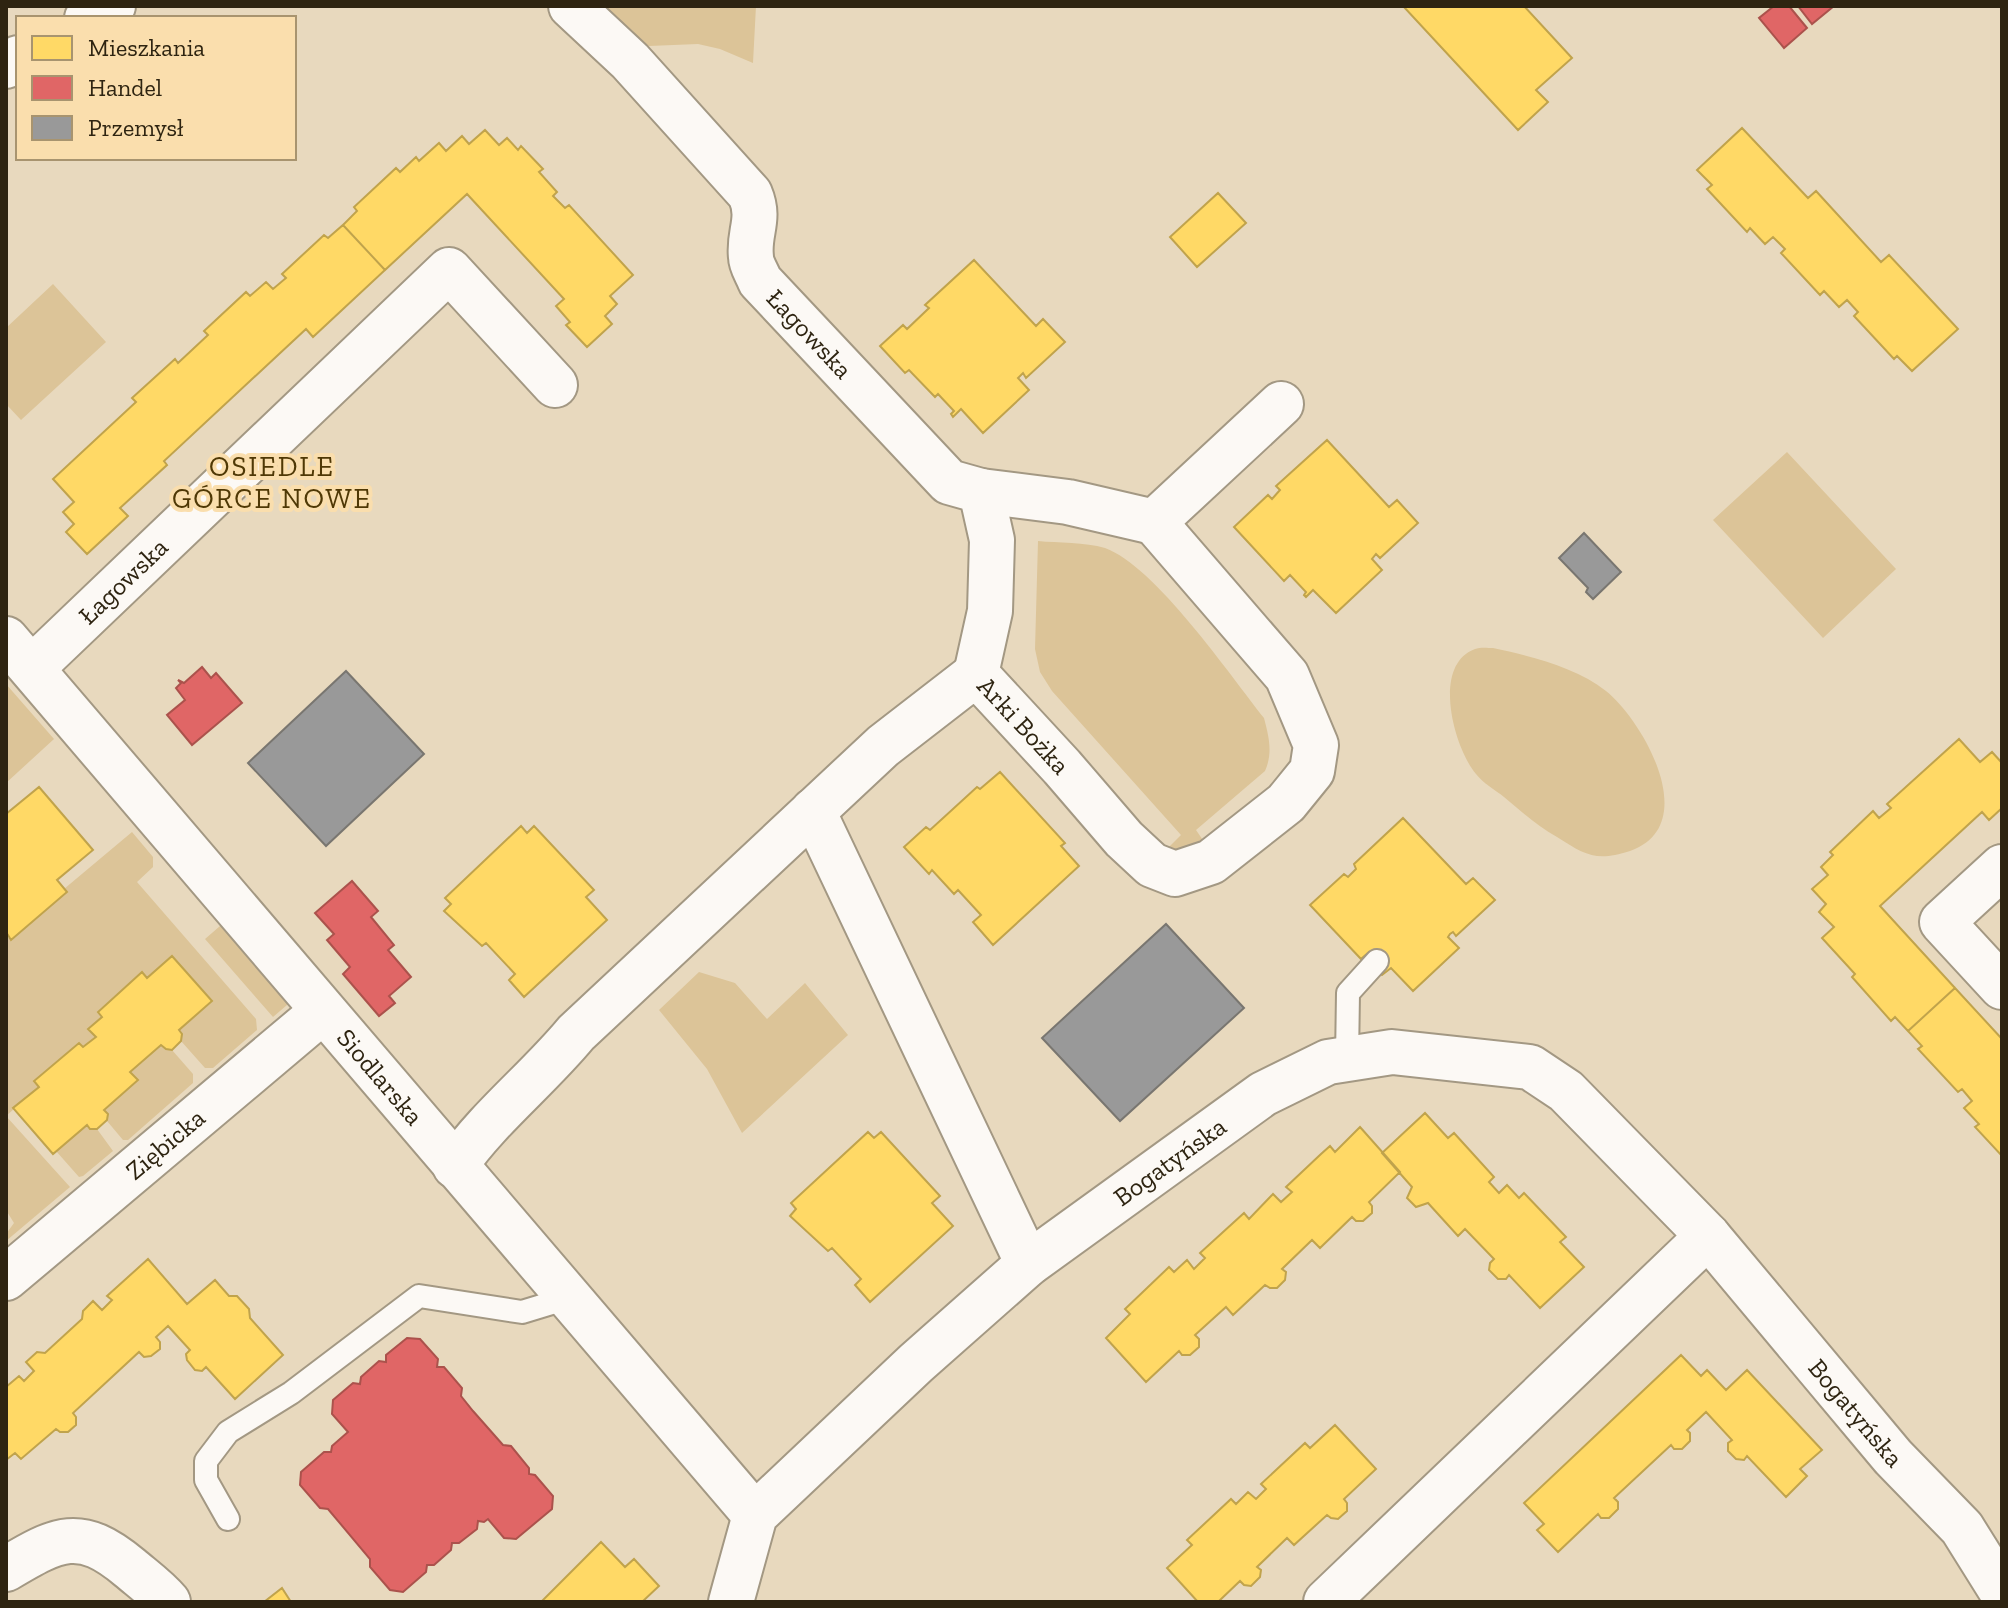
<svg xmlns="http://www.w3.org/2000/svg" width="2008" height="1608" font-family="'Zilla Slab',serif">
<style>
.green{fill:#dcc498}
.homes{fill:#ffd966;stroke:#c0a34c;stroke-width:2}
.shops{fill:#e06666;stroke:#ab524c;stroke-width:2}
.industry{fill:#999;stroke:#797670;stroke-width:2}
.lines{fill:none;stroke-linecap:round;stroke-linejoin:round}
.lane-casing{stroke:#a39883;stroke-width:26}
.street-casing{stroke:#a39883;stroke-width:48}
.lane{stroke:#fcf9f5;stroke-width:22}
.street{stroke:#fcf9f5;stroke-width:44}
.labels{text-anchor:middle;stroke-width:8;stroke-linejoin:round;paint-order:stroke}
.street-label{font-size:26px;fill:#2e2411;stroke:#fadead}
.neighbourhood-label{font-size:28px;letter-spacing:2px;fill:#4f3805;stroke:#fadead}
</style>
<rect width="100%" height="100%" fill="#e8d9be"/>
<path class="green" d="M600 6H756L753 63 720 49 698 44 649 46 639 44Z
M53 284 106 342 21 420 6 404V328Z
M1787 452 1896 569 1823 638 1713 520Z
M1038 541C1058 543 1085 542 1105 548 1155 566 1230 675 1264 718 1269 737 1273 753 1265 771L1196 830 1211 852H1164L1181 835 1052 691 1040 672 1035 649Z
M1493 648C1530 656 1576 667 1606 691 1645 723 1702 826 1630 851 1596 862 1585 855 1557 837 1537 826 1521 811 1504 797 1495 790 1483 783 1476 774 1454 748 1431 665 1475 649 1480 647 1488 648 1493 648Z
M6 684 54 739 6 783Z
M132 832 153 857V867L137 882 256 1019 257 1030 213 1068H205L181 1041 182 1034 179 1030 212 1000 172 956 147 978 142 973 98 1012 102 1017 89 1029 96 1037 83 1047 79 1043 35 1081 39 1087 6 1116 70 1187 6 1241V1234L14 1223 6 1210V937L12 939 67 892 64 889Z
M227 920 294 999 273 1017 205 939Z
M699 972 735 983 767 1019 805 983 848 1035 742 1133 707 1069 659 1010Z
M161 1045 166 1049 172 1050 193 1074V1083L128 1140H123L107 1121 108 1114 104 1110 137 1080 130 1072Z
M87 1125 90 1129H97L113 1151 83 1176 79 1177 56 1151Z"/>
<path class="homes" d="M1403 6H1524L1572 58 1536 90 1548 102 1518 130Z
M1742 128 1808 198 1816 191 1881 262 1889 255 1958 329 1912 371 1897 356 1894 359 1854 316 1858 312 1847 300 1839 307 1824 291 1820 295 1781 253 1785 249 1773 237 1765 244 1750 228 1747 232 1707 189 1712 185 1697 170Z
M485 130 499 145 507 138 518 150 521 146 543 169 539 172 557 192 553 196 565 208 569 205 633 275 610 296 617 304 605 316 612 324 587 347 566 325 570 322 556 306 564 299 467 194 385 270 343 225 357 211 354 207 396 168 400 172 416 157 419 161 439 143 446 151 462 136 469 144Z
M1218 193 1246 223 1197 267 1170 237Z
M343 225 385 270 313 337 306 329 164 461 167 465 120 508 128 516 87 554 66 532 74 524 63 512 74 502 53 479 136 402 132 398 175 359 178 363 208 335 204 331 246 292 250 296 266 282 273 289 286 278 282 274 324 235 328 238Z
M974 260 1036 326 1043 319 1065 342 1026 378 1023 373 1018 378 1029 390 983 433 961 409 953 417 951 414 954 411 938 394 935 397 909 370 905 373 880 346 903 325 907 329 929 308 925 305Z
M1327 440 1389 507 1397 500 1418 523 1380 558 1376 554 1372 559 1382 570 1336 613 1313 590 1306 597 1304 595 1306 592 1290 575 1284 581 1234 527 1268 495 1272 499 1280 490 1276 486Z
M1959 739 1980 762 1992 752 2002 763V808L1989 820 1982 812 1880 906 1955 988 1908 1031 1895 1017 1891 1021 1852 977 1855 974 1822 938 1834 927 1819 912 1826 904 1812 889 1828 875 1821 867 1833 855 1830 852 1873 811 1879 818 1891 808 1887 804Z
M1000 772 1065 843 1061 846 1079 866 993 945 973 922 981 915 958 890 954 894 932 870 929 874 904 847 926 827 930 830 977 787 980 789Z
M39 787 93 850 57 880 67 892 11 940 8 935 6 937V814Z
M1403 818 1466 884 1473 878 1495 900 1456 936 1453 932 1450 934 1448 937 1459 948 1413 991 1391 968 1382 975 1380 973 1384 969 1369 952 1361 959 1310 905 1344 874 1348 877 1356 869 1354 864Z
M521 826 527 833 534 826 594 890 586 897 607 920 524 997 509 980 515 974 486 943 482 946 444 911 451 904 445 898Z
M172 956 212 1001 179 1030 182 1034 181 1041 172 1050 166 1049 161 1045 130 1072 138 1080 104 1110 108 1114 107 1120 97 1129H90L87 1125 53 1154 13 1108 39 1087 34 1081 79 1043 83 1047 96 1037 88 1029 102 1017 98 1012 142 972 147 978Z
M1955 988 2002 1039V1156L1975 1127 1979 1124 1964 1108 1972 1101 1962 1089 1958 1092 1918 1049 1922 1046 1908 1031Z
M1425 1113 1448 1138 1454 1133 1494 1177 1489 1182 1499 1193 1507 1185 1519 1198 1524 1193 1566 1237 1560 1242 1584 1267 1540 1308 1509 1275 1506 1279H1498L1489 1270 1490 1263 1494 1259 1465 1229 1458 1236 1428 1203 1416 1207 1407 1198 1412 1187 1382 1153Z
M1360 1127 1400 1172 1369 1202 1372 1206V1213L1363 1221H1356L1352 1217 1320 1248 1312 1240 1282 1269 1286 1272 1285 1280 1277 1288H1270L1265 1285 1233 1315 1226 1307 1195 1335 1199 1339V1347L1190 1355H1182L1179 1351 1146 1382 1106 1338 1130 1314 1125 1309 1169 1267 1174 1272 1187 1260 1194 1269 1205 1258 1200 1253 1244 1213 1249 1219 1273 1194 1281 1202 1292 1192 1286 1187 1321 1154 1330 1146 1335 1152Z
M868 1132 874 1138 881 1132 940 1196 932 1203 953 1226 870 1302 855 1285 861 1279 832 1248 828 1251 790 1216 796 1209 791 1203Z
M148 1259 187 1304 215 1280 229 1296H237L249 1309 250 1318 283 1355 235 1399 206 1367 202 1371 195 1370 187 1360 186 1354 190 1350 168 1326 156 1337 160 1342V1349L151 1356 144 1357 139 1352 73 1413 76 1417V1425L68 1432H60L56 1429 21 1459 15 1453 6 1460V1387L19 1376 24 1381 34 1371 26 1362 37 1352 45 1353 82 1319 83 1311 93 1301 102 1310 112 1300 107 1296Z
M1681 1355 1701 1376 1707 1370 1726 1390 1747 1370 1822 1450 1800 1469 1807 1476 1786 1497 1747 1456 1744 1460 1736 1459 1728 1451V1443L1732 1440 1706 1412 1687 1430 1690 1433V1441L1682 1449H1674L1671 1445 1614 1498 1618 1502V1509L1609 1518H1601L1598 1514 1558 1552 1537 1530 1544 1524 1524 1503Z
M1335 1425 1376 1469 1344 1499 1347 1503V1511L1338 1519 1331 1518 1327 1515 1294 1545 1287 1538 1257 1567 1261 1570 1260 1577 1251 1586 1244 1585 1240 1581 1218 1602H1198L1167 1568 1192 1545 1187 1540 1231 1499 1236 1504 1248 1492 1256 1499 1266 1489 1261 1484 1305 1443 1310 1448Z
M601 1542 625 1567 634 1559 659 1586 642 1602H541Z
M282 1588 291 1602H264Z"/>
<path class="shops" d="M1774 6H1789L1807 28 1784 48 1759 18Z
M1798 6H1834L1812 24Z
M202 667 211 678 216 673 242 703 192 745 167 715 185 700 176 688 181 683 178 680 184 683Z
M352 881 378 911 371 917 394 945 388 950 411 977 389 996 395 1003 379 1016 343 974 350 967 327 940 334 934 315 913Z
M407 1338 420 1339 438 1359 437 1367H444L462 1388 461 1396 473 1411 503 1445 511 1446 529 1468V1474L535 1475 553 1496 552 1509 516 1539 504 1538 488 1519 484 1522 478 1521 477 1529 459 1543H452L451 1550 434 1565H427L426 1572 403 1592 390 1590 370 1567V1559L328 1509 320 1508 300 1485 301 1472 324 1452H331L332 1446 348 1432 332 1414 333 1400 353 1383 360 1384 361 1377 379 1361 386 1362V1355Z"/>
<path class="industry" d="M1584 533 1621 572 1593 599 1586 592 1588 588 1559 558Z
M346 671 424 754 326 846 248 763Z
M1166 924 1244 1008 1120 1121 1042 1038Z"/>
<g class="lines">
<g class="lane-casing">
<path id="lane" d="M1347 1059 1348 993 1377 961
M228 1519 206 1480V1461L228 1432 291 1393 419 1296 522 1312 568 1298"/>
</g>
<g class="street-casing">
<g id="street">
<path id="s1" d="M571 6 630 61 750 194C761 220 748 232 751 257 751 265 757 273 760 281L949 482 981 491 992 540 990 611 976 674"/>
<path d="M87 18 113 6"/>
<path d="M6 66 18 58"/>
<path d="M981 491 1068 502 1154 522 1281 404"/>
<path id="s2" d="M6 639 755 1515"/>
<path id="s3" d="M32 668 449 270 555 385"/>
<path d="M813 811 1028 1264"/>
<path d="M2002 867 1942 922 2002 987"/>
<path id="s4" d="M455 1166C489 1117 538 1079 576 1033L883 746 976 674 1062 767 1124 839 1152 865 1175 874 1211 862 1286 803 1312 771 1316 745 1287 676 1154 522"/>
<path id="s5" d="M6 1278 323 1011"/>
<path d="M6 1569C58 1538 80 1526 130 1568 143 1579 157 1589 168 1602"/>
<path id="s6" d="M731 1602 755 1515 916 1363 1028 1264 1263 1094 1328 1062 1392 1052 1530 1067 1566 1091 1708 1236 1893 1457 1962 1528 2002 1592"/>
<path d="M1326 1602 1708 1236"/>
</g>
</g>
<use href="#lane" class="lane"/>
<use href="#street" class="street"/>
</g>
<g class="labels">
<g class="street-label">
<text dy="9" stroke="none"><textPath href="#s1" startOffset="422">Łagowska</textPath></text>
<text dy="9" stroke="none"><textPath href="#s3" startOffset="126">Łagowska</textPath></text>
<text dy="9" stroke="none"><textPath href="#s4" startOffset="788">Arki Bożka</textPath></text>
<text dy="9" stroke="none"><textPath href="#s2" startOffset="576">Siodlarska</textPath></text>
<text dy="9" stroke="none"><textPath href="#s5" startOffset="208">Ziębicka</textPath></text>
<text dy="9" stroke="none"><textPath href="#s6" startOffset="636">Bogatyńska</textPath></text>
<text dy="9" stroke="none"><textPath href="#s6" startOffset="1504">Bogatyńska</textPath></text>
</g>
<g class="neighbourhood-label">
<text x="272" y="476">OSIEDLE<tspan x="272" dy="32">GÓRCE NOWE</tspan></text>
</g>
</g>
<rect width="2008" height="1608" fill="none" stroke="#2e2411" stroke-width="16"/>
<rect x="16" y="16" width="280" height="144" fill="#fadead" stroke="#a8946f" stroke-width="2"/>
<rect x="32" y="36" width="40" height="24" fill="#ffd966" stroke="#a8946f" stroke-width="2"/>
<text x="88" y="56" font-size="24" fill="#2e2411">Mieszkania</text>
<rect x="32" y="76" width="40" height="24" fill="#e06666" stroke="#a8946f" stroke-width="2"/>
<text x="88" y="96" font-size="24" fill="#2e2411">Handel</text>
<rect x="32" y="116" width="40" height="24" fill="#999999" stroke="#a8946f" stroke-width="2"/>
<text x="88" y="136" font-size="24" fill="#2e2411">Przemysł</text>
</svg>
